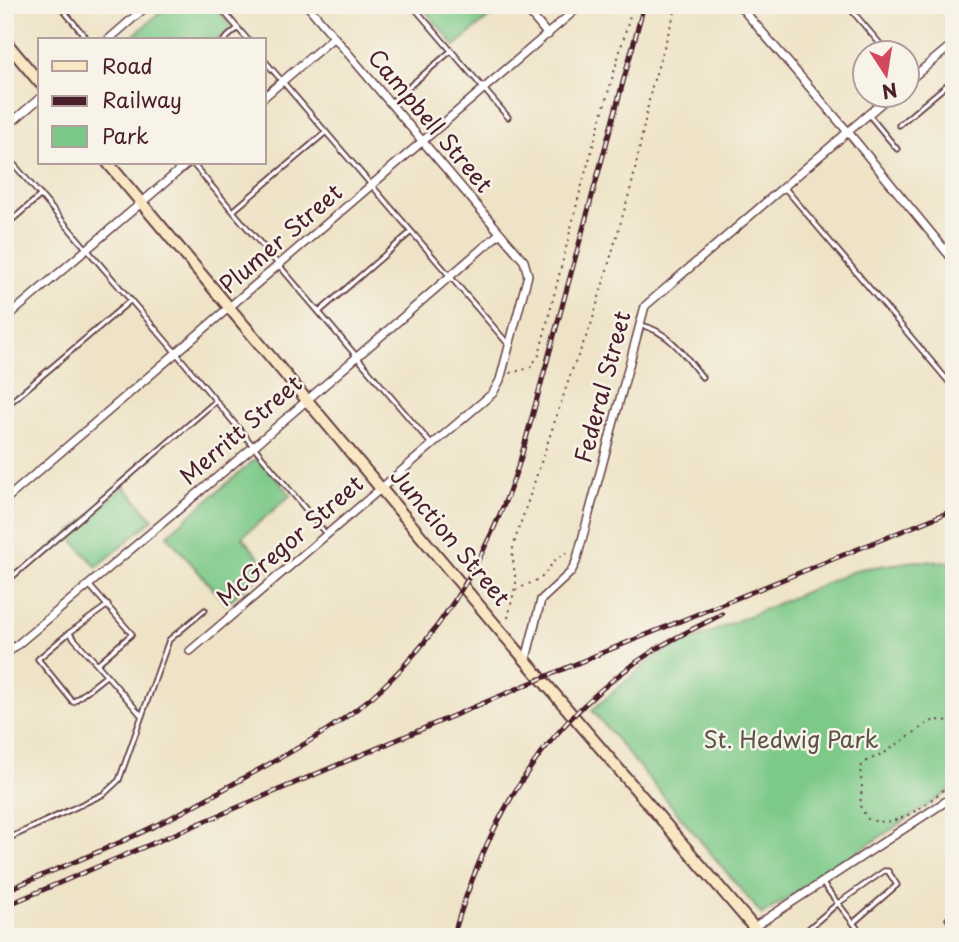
<svg xmlns="http://www.w3.org/2000/svg" width="959" height="942" font-family="'Playpen Sans',sans-serif">
<style>
.green{fill:#7bc988;stroke:#62745a;stroke-width:2}
.lines{fill:none;stroke-linecap:round;stroke-linejoin:round}
.lane-casing{stroke:#633c42;stroke-width:7}
.street-casing{stroke:#633c42;stroke-width:10}
.secondary-casing{stroke:#633c42;stroke-width:14}
.path{stroke:#633c42;stroke-width:2;stroke-dasharray:2 5;stroke-linecap:butt}
.lane{stroke:#fff;stroke-width:3.5}
.street{stroke:#fff;stroke-width:7}
.secondary{stroke:#f9e7c3;stroke-width:10}
.rail-casing{stroke:#4a1f2b;stroke-width:5}
.rail{stroke:#f7f3e8;stroke-width:2.5;stroke-dasharray:8;stroke-linecap:butt}
.labels{text-anchor:middle;stroke-width:5;stroke-linejoin:round;paint-order:stroke}
.street-label{font-size:23px;fill:#4a1f2b;stroke:#f7f3e8}
.park-label{font-size:23px;fill:#595247;stroke:#f7f3e8}
</style>
<rect width="100%" height="100%" fill="#f7f3e8"/>
<filter id="ink" filterUnits="userSpaceOnUse"><feTurbulence type="fractalNoise" baseFrequency=".0143" numOctaves="2"/><feDisplacementMap in="SourceGraphic" scale="14" xChannelSelector="R" yChannelSelector="G"/><feConvolveMatrix kernelMatrix="1 2 1 2 8 2 1 2 1" color-interpolation-filters="sRGB"/></filter>
<filter id="wash" filterUnits="userSpaceOnUse"><feTurbulence type="fractalNoise" baseFrequency=".00686" numOctaves="4" result="noise"/><feDisplacementMap in="SourceGraphic" scale="28" xChannelSelector="R" yChannelSelector="G"/><feGaussianBlur stdDeviation="1.57" result="paint"/><feColorMatrix in="noise" values="0 0 0 0 0 0 0 0 0 0 0 0 0 0 0 0 0 1.4 0 .05"/><feComposite in="paint" operator="in"/></filter>
<g filter="url(#wash)">
<rect width="100%" height="100%" fill="#eee3c6"/>
<path class="green" d="M169 5H213L232 27 217 40H128Z
M421 5H503L455 46Z
M258 457 291 495 242 537 268 568 226 604 167 535Z
M124 486 153 519 97 567 68 535Z
M915 561 954 562V788L762 915 592 710 657 655 859 569Z"/>
</g>
<g filter="url(#ink)">
<g class="lines">
<g class="lane-casing">
<path id="lane" d="M59 5 88 40
M218 5 248 40
M412 5 508 117
M847 5 887 52
M224 40 238 28
M264 60 509 345
M391 102 451 51
M869 115 897 149
M899 125 954 79
M5 154 177 354 327 535
M192 163 432 445
M784 187 954 388
M233 211 326 132
M5 226 41 195
M319 312 411 232
M641 325C670 332 685 356 702 377
M5 407 131 300
M5 583 216 401
M89 585 132 634 97 664 141 715
M69 633 108 605
M97 664 69 633 38 659 73 702 106 676
M5 840 104 794 119 780 169 640 205 610
M823 884 864 937
M948 919 954 927
M799 937 837 904 884 871H888L897 885 853 923"/>
</g>
<g class="street-casing">
<path id="street" d="M523 5 548 35
M739 5 848 132 954 261
M108 40 148 5
M906 83 954 43
M264 97 334 37
M5 128 40 98
M5 319 188 163
M5 500 581 5
M190 651 493 393 500 380 528 275 524 261 307 5
M5 655 253 447 500 233
M526 659 541 600 571 572 576 562 645 306 892 94
M754 927 954 796"/>
</g>
<g class="secondary-casing">
<path id="secondary" d="M5 41 40 83
M108 163 492 621 762 937"/>
</g>
<path class="path" d="M510 373 530 368 539 355 580 192 633 5
M516 590 541 578 556 559 570 551
M508 618 516 583 512 552 516 537 572 370 591 325 633 180 652 86 677 5
M954 721 935 720 928 723 886 752 865 762 860 768 862 787 860 806 868 819C901 831 929 800 954 782"/>
<use href="#lane" class="lane"/>
<use href="#street" class="street"/>
<use href="#secondary" class="secondary"/>
<g class="rail-casing">
<path id="rail" d="M5 891C49 872 93 855 136 835 175 817 212 796 249 775 297 749 345 723 385 685 450 623 492 546 520 461L644 5
M5 906 599 654 954 510
M453 937C489 814 546 719 656 649 677 636 700 626 722 614"/>
</g>
<use href="#rail" class="rail"/>
</g>
</g>
<g class="labels">
<g class="street-label">
<text transform="translate(430 121) rotate(50)" y="8">Campbell Street</text>
<text transform="translate(281 239) rotate(-41)" y="8">Plumer Street</text>
<text transform="translate(603 387) rotate(-75)" y="8">Federal Street</text>
<text transform="translate(241 430) rotate(-41)" y="8">Merritt Street</text>
<text transform="translate(450 537) rotate(50)" y="8">Junction Street</text>
<text transform="translate(290 541) rotate(-41)" y="8">McGregor Street</text>
</g>
<g class="park-label">
<text x="791" y="748">St. Hedwig Park</text>
</g>
</g>
<rect width="959" height="942" fill="none" stroke="#f7f3e8" stroke-width="28"/>
<rect x="38" y="38" width="228" height="126" fill="#f7f3e8" stroke="#b29e9c" stroke-width="2"/>
<rect x="52" y="61" width="35" height="10" fill="#f9e7c3" stroke="#b29e9c" stroke-width="2"/>
<text x="102" y="74" font-size="21" fill="#4a1f2b">Road</text>
<rect x="52" y="96" width="35" height="10" fill="#4a1f2b" stroke="#b29e9c" stroke-width="2"/>
<text x="102" y="108" font-size="21" fill="#4a1f2b">Railway</text>
<rect x="52" y="126" width="35" height="21" fill="#7bc988" stroke="#b29e9c" stroke-width="2"/>
<text x="102" y="144" font-size="21" fill="#4a1f2b">Park</text>
<g transform="translate(886 74) rotate(168)"><circle r="33" fill="#f7f3e8" stroke="#b29e9c" stroke-width="2"/>
<path d="M0-5L12 26L0 18L-12 26Z" fill="#d1495b"/>
<text y="-10" font-size="19" font-weight="bold" text-anchor="middle" fill="#4a1f2b">N</text>
</g>
</svg>
